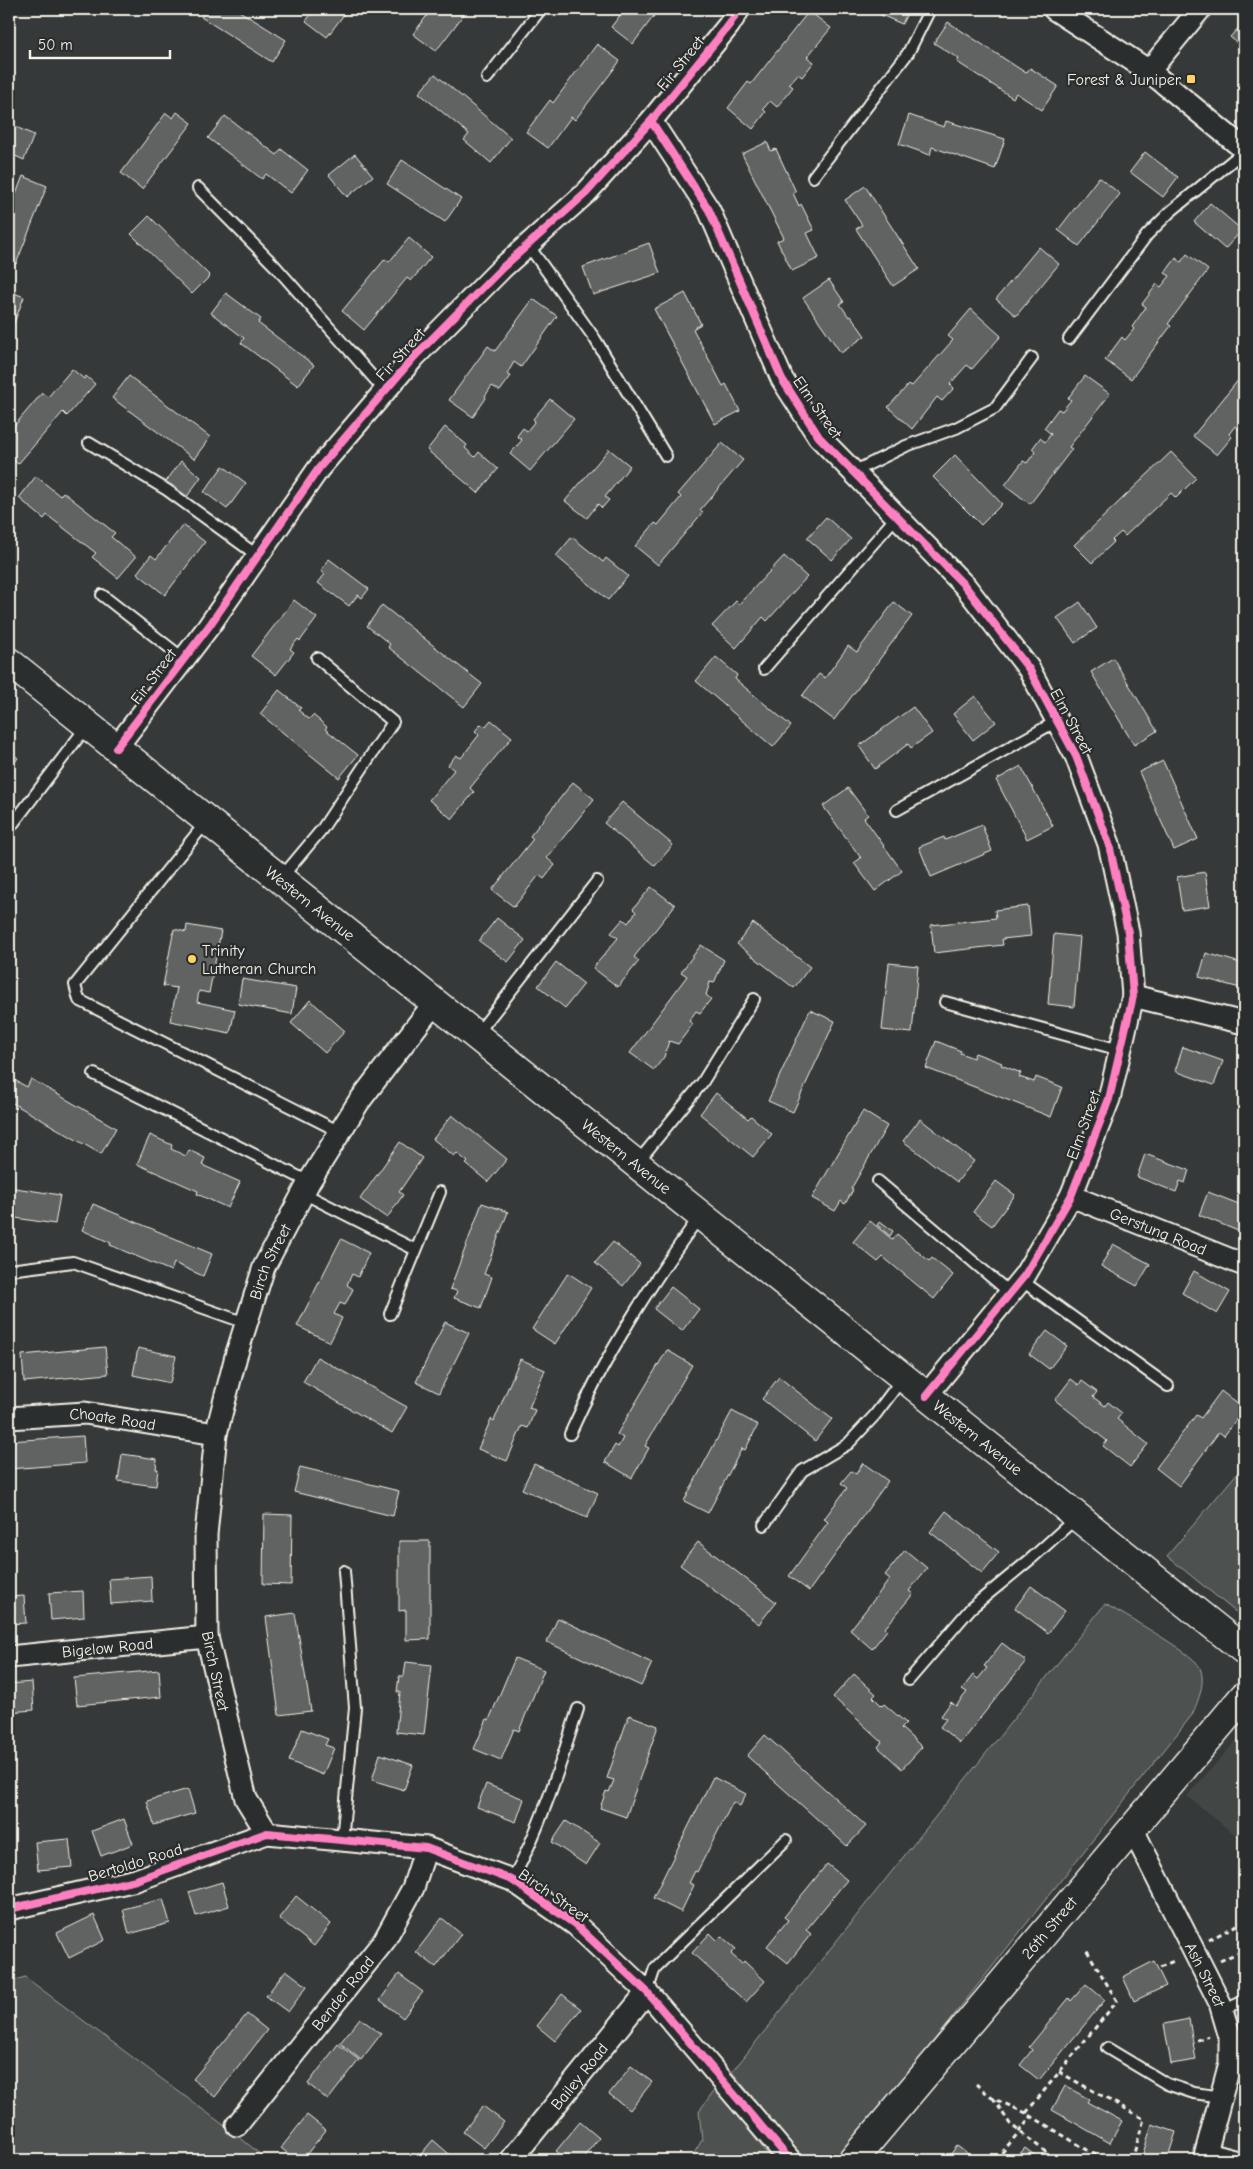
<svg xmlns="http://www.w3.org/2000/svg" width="1253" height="2169" font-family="'Comic Neue',sans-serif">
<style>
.built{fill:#434645}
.green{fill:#4e514f;stroke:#a1a19c}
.building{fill:#616362;stroke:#f4f1e8}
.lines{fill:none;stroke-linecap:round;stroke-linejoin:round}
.lane-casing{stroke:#f4f1e8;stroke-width:14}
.street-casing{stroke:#f4f1e8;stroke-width:25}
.secondary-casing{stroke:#f4f1e8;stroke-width:31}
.path{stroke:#f4f1e8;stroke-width:3;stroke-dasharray:5 4;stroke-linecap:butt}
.lane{stroke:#2a2d2e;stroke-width:10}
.street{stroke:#2a2d2e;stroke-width:21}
.secondary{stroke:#2a2d2e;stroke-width:28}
.cycleway-casing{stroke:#2a2d2e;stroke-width:11}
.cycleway{stroke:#ff80c0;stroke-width:8}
.poi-dot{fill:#ffd166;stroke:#2a2d2e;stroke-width:2}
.labels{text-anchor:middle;stroke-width:4.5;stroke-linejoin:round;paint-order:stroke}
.street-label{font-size:16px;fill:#f4f1e8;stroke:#2a2d2e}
.poi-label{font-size:16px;fill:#f4f1e8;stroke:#2a2d2e;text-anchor:end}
</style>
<rect width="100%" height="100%" fill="#363939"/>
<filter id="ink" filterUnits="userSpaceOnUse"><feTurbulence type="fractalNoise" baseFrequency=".02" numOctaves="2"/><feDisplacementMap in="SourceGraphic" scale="10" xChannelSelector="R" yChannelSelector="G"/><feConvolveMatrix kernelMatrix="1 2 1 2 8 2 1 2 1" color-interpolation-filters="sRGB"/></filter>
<g filter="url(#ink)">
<path class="built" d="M1244 1732V1842L1187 1796Z"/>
<path class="green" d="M1244 1465V1616L1233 1610 1167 1556Z
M1105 1604C1124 1615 1190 1651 1199 1666 1207 1681 1198 1701 1192 1715L839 2160H805L732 2072Z
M25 1977 237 2135 267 2160H9V1982Z
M716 2088 772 2160H690L702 2140 699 2111Z"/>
<path class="building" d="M206 9H236L286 40 272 62 201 17Z
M315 9H348L327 37 306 21Z
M432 9H468L436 51 413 34Z
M625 9H659L633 44 611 27Z
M867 9H909L902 24Z
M809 11 831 28 807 57 814 62 802 77 798 74 789 84 793 87 777 107 770 101 763 109 766 112 753 129 728 108 748 82 751 84Z
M948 22 1026 73 1030 68 1058 86 1042 110 1016 93 1013 98 957 62 959 59 934 43Z
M1242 24 1244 25V49L1230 37Z
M597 44 620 61 575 120 571 117 548 148 526 132 550 100 553 103Z
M435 74 511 138 491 163 464 140 469 134 419 93Z
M177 112 192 123 142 189 121 173 166 113 173 118Z
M909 115 944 127 946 121 1005 139 995 169 932 147 930 155 899 144Z
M225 116 277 155 281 149 308 170 291 193 266 174 262 179 208 138Z
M9 124 34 135 24 160 9 153Z
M767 142 771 151 776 149 796 192 793 193 799 206 801 204 814 230 807 233 819 258 792 271 777 241 784 238 742 154Z
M1145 152 1178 177 1163 197 1130 172Z
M355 154 373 176 347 197 329 175Z
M402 160 461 199 445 222 387 184Z
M23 176 47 186 16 264 9 261V212Z
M1099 177 1120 194 1079 246 1058 230Z
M865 186 919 269 893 286 856 229 862 225 845 200Z
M1210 203 1242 230 1225 249 1194 222Z
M149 216 210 276 192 294 131 234Z
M409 238 431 257 411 281 407 278 364 330 342 311 385 259 389 262Z
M649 243 660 273 593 295 583 267Z
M1039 247 1059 264 1016 316 996 299Z
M1187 254 1208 270 1168 324 1171 326 1131 379 1105 360 1122 337 1125 340 1134 329 1132 327 1146 307 1142 304 1157 284 1161 287 1170 276 1165 273 1176 258 1181 262Z
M829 280 844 302 840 304 849 317 851 316 865 336 841 353 803 298Z
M9 291 24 297 9 336Z
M226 293 261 319 258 323 314 365 298 386 241 343 244 338 211 313Z
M685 293 701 324 693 329 723 386 726 384 740 411 715 424 654 309Z
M533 299 557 316 521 367 514 362 507 374 511 376 500 391 492 386 485 396 486 398 473 417 449 400 488 346 495 351Z
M971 309 1001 336 972 369 967 365 950 384 954 388 942 401 937 397 912 429 888 407 909 384 912 386 953 340 948 336Z
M72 369 84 379 86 376 95 384 67 416 63 412 18 464 9 457V432L42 393 48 397Z
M1244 373V427L1241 431 1235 426 1229 434 1232 437 1217 455 1193 436Z
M129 376 210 437 194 459 112 398Z
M1085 376 1110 394 1069 447 1072 449 1030 504 1005 485 1023 461 1027 463 1035 452 1032 449 1040 438 1045 442 1051 434 1044 428 1058 409 1062 411 1071 400 1068 398Z
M550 399 574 419 530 471 510 454 522 440 517 436 523 428 527 431 535 421 533 419Z
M445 427 467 445 465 448 475 457 479 452 498 469 478 493 427 450Z
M722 443 743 460 700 510 703 512 658 565 635 546 655 523 658 525 681 497 678 494Z
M609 449 630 466 605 497 609 500 602 508 598 504 587 518 565 501Z
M1171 452 1196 478 1176 498 1171 493 1125 536 1121 532 1112 540 1114 542 1092 563 1074 545Z
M955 455 1002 504 981 525 933 477Z
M181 461 201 477 186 498 165 483Z
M223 466 246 483 227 509 204 492Z
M36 476 60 496 63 492 115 533 111 537 136 557 118 578 92 557 96 553 47 515 44 519 19 498Z
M826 517 851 539 832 560 807 538Z
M183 525 205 542 165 595 137 573 151 555 156 559Z
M572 537 603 562 606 558 628 576 608 600 556 556Z
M784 556 807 577 767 621 763 617 736 648 712 626 736 601 739 604Z
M329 559 369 589 362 598 358 595 349 606 318 583 325 574 321 571Z
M294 600 317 618 300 641 298 639 290 649 294 652 276 675 251 656Z
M894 602 912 616 834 720 802 696 819 674 825 678 848 646 857 652Z
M1080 602 1097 628 1075 643 1057 618Z
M382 605 482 684 464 707 388 647 390 644 367 626Z
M716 657 737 675 735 679 791 726 773 747 696 681Z
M1113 658 1157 731 1134 745 1091 672Z
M279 690 301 708 298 710 309 719 313 715 327 727 325 729 358 755 339 778 260 714Z
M975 696 996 722 973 740 953 714Z
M913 707 932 733 911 748 908 744 875 769 859 746Z
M491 720 512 737 470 788 474 792 452 819 429 800 454 770 448 765 456 755 461 758 479 735 475 731 481 724 485 727Z
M9 751 18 758 9 770Z
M1163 761 1198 839 1174 850 1139 772Z
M1021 766 1053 826 1027 839 996 780Z
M573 782 594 799 547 858 555 865 544 879 539 875 514 907 492 890 533 839 530 836Z
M848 788 868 815 864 818 902 871 875 891 854 863 861 858 823 806Z
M622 802 673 845 655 866 604 823Z
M982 825 992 851 931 877 919 847 944 837 945 840Z
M1205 872 1210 906 1182 910 1177 877Z
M651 887 675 905 634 957 639 961 618 987 593 968 618 938 611 933 623 919 628 923 636 912 633 909Z
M1028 906 1031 936 1002 939 1003 945 934 953 931 925 996 918 995 910Z
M497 918 525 940 508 962 479 941Z
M753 923 810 967 794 988 737 944Z
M187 925 221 931 209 993 199 991 197 1002 235 1010 230 1033 170 1021 177 988 163 986 174 929 186 932Z
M1054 934 1080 937 1074 1007 1048 1004Z
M701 945 724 960 714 983 710 982 706 995 711 999 700 1013 696 1011 689 1021 693 1024 678 1044 669 1041 664 1057 654 1070 630 1053 687 976 681 972Z
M1206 953 1244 964V973L1240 988 1199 977Z
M556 962 584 984 565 1008 538 986Z
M889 963 918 966 912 1033 882 1030Z
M242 979 296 988 292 1014 238 1004Z
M310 1000 345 1031 325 1053 291 1023Z
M810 1010 835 1021 793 1112 768 1101Z
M936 1041 961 1051 960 1053 973 1058 975 1053 1002 1063 1001 1065 1021 1073 1019 1077 1034 1082 1036 1077 1062 1087 1051 1117 926 1068Z
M1183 1047 1223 1061 1214 1085 1175 1071Z
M9 1077 27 1087 31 1079 116 1128 101 1154 9 1101Z
M716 1093 748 1119 751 1116 772 1134 753 1157 700 1114Z
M863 1111 887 1126 851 1189 853 1190 845 1204 841 1201 835 1211 812 1198Z
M452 1115 507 1159 488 1182 466 1164 468 1162 457 1153 454 1156 433 1139Z
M920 1119 974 1161 957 1182 903 1141Z
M150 1135 172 1145 171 1149 186 1156 189 1150 205 1158 202 1165 240 1182 228 1208 197 1194 198 1191 137 1164Z
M400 1142 422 1158 399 1192 403 1195 387 1218 360 1199Z
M1145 1154 1189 1170 1185 1183 1180 1181 1176 1192 1137 1177Z
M996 1181 1015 1195 992 1226 973 1212Z
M9 1187 60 1195 55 1224 9 1217Z
M1208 1192 1244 1206V1214L1238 1231 1199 1215Z
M482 1203 508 1212 484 1274 492 1277 481 1308 454 1298 457 1291 450 1289Z
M93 1204 212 1254 203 1276 174 1263 171 1271 110 1245 111 1243 82 1230Z
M870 1221 893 1240 897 1234 929 1261 932 1258 953 1275 934 1299 883 1257 878 1262 853 1242Z
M880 1221 893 1231 890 1236 877 1225Z
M341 1239 369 1253 358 1277 352 1274 347 1285 353 1289 345 1305 340 1303 334 1314 342 1318 330 1342 297 1326Z
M613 1242 640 1264 623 1286 595 1263Z
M1113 1244 1150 1264 1137 1286 1101 1266Z
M1194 1271 1230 1292 1217 1314 1182 1293Z
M568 1273 591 1288 555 1344 532 1329Z
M671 1287 699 1309 682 1331 654 1309Z
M445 1322 469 1333 439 1393 416 1382Z
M1047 1331 1067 1346 1049 1369 1029 1354Z
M105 1347 108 1374 24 1382 22 1355Z
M138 1348 176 1356 170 1383 133 1375Z
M667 1350 692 1365 645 1446 649 1448 632 1478 605 1462 615 1445 618 1447 623 1438 617 1434Z
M317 1357 407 1407 392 1433 303 1382Z
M520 1359 545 1370 529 1408 535 1410 528 1428 522 1426 507 1461 478 1449 491 1419 494 1421Z
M779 1377 832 1419 815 1441 762 1399Z
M1071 1379 1079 1385 1082 1381 1097 1392 1093 1397 1105 1406 1108 1402 1122 1413 1117 1419 1148 1444 1130 1467 1103 1446 1107 1441 1055 1400Z
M1221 1391 1244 1409 1224 1436 1219 1432 1179 1486 1156 1468 1196 1415 1201 1418Z
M732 1411 758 1425 745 1450 742 1448 708 1513 684 1501Z
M83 1436 85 1463 9 1469V1441Z
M122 1454 157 1459 156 1469H158L156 1486 118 1481Z
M863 1463 888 1481 809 1591 789 1576 828 1522 824 1519 847 1488 841 1483 851 1471 856 1474Z
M534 1464 598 1493 587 1518 522 1489Z
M300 1467 399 1491 393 1516 294 1492Z
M946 1511 999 1552 982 1573 930 1532Z
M264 1514 292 1515 291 1585 263 1584Z
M399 1541H430V1639L406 1640V1610L399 1611Z
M698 1542 776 1602 759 1624 680 1565Z
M905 1550 927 1568 909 1591 913 1594 885 1628 887 1630 872 1649 850 1630 890 1579 885 1575Z
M151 1576 152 1601 111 1604 109 1579Z
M1031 1586 1065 1611 1048 1633 1015 1608Z
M83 1591 84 1617 51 1620 49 1593Z
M24 1596 26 1623 9 1624V1597Z
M295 1613 311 1711 279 1715 266 1617Z
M558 1618 652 1663 641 1686 547 1642Z
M1002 1643 1026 1661 960 1743 940 1727 946 1719 941 1716 951 1702 956 1706 967 1692 962 1689 973 1675 978 1679 987 1668 984 1666Z
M515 1658 544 1670 519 1731 514 1729 501 1760 474 1749 487 1719 489 1720Z
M406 1662 432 1665 424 1735 396 1732 400 1692H397L399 1676H404Z
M159 1670 161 1697 77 1705 74 1678Z
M854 1674 876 1694 873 1697 882 1706 884 1704 906 1723 901 1728 922 1747 902 1769 878 1747 882 1742 833 1697Z
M32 1682 34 1710 9 1712V1684Z
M629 1715 658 1726 626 1817 600 1808 606 1791 609 1792 614 1780 607 1778Z
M302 1729 328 1739 325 1745 334 1748 323 1775 289 1761Z
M765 1735 866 1826 847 1846 747 1756Z
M380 1754 413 1765 404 1790 372 1780Z
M713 1777 746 1794 740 1806 733 1802 697 1872 695 1871 689 1883 694 1885 681 1912 653 1898Z
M486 1784 524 1799 516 1822 477 1807Z
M188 1789 195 1813 154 1825 147 1801Z
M124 1819 133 1844 101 1856 92 1831Z
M566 1821 600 1843 586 1865 552 1842Z
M69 1839 72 1867 38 1870 35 1842Z
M827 1864 847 1880 806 1930 811 1934 788 1963 767 1946 788 1920 784 1917Z
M222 1882 229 1906 196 1916 189 1892Z
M296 1896 331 1924 314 1946 279 1918Z
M163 1899 170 1923 129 1934 123 1909Z
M94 1915 105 1940 69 1958 57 1933Z
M442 1918 461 1934 436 1967 416 1952Z
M710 1933 717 1940 721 1936 736 1949 731 1954 742 1964 744 1961 765 1981 746 2002 692 1953Z
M1244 1938V1957L1237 1942Z
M1154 1961 1166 1986 1134 2001 1123 1977Z
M286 1970 307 1986 288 2012 266 1996Z
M399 1974 423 1992 403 2018 380 2000Z
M1086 1984 1105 2000 1039 2080 1020 2065 1032 2050 1029 2047 1069 1998 1071 2001Z
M562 1994 581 2009 555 2041 537 2026Z
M247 2014 267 2030 215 2097 193 2079Z
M360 2018 381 2034 361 2060 340 2043Z
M1189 2019 1196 2060 1171 2064 1164 2024Z
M338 2044 359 2060 328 2100 308 2084Z
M631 2066 652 2082 630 2110 609 2094Z
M1065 2086 1089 2099 1087 2102 1122 2121 1110 2143 1052 2110Z
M483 2106 504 2122 484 2148 463 2132Z
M307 2115 326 2130 302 2160H296L281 2148Z
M580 2122 599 2138 581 2160H567L556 2151Z
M1152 2124 1176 2132 1167 2160H1141Z
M433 2140 456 2160H416Z
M957 2146 976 2160H946Z
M1025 2148 1041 2160H1014Z"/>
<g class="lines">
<g class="lane-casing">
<path id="lane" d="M487 78 541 9
M813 177 908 53 930 9
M198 188 276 267 385 391
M528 245 595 339 666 456
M1069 339 1147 235 1170 212 1244 151
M89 443 167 490 258 556
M853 472 906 446 956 428 995 408 1032 358
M102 595 184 659
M764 669 897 516
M897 810 1057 721
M207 821 75 985 79 1000 340 1132
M9 829 87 726
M281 878 322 829 393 722 317 658
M945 1002 1120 1050
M477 1034 597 881
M94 1074 309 1182
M637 1163 702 1083 754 999
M878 1181 1010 1293
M303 1193 416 1250
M9 1270 73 1262 246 1323
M1021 1280 1168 1386
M390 1314 440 1192
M570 1434C605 1355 650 1285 700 1216
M764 1525 802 1471 848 1444 875 1415 902 1379
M909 1680 971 1608 1033 1557 1077 1517
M342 1840 355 1708 344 1571
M512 1880C541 1828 560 1765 578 1709
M647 1992 655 1968 786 1840
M1222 2010 1244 2000
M1107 2048 1167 2084 1194 2093 1221 2097
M1207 2148 1244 2158"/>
</g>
<g class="street-casing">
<g id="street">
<path d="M1054 9 1149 71 1244 149"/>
<path d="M1149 71 1200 9"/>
<path d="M651 121 709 210 782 379 819 437 965 586 1029 669 1076 756 1109 844 1128 932 1133 996 1109 1099 1071 1196 1025 1275 926 1396"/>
<path d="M116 748 209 626 319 468 414 357 502 268 586 193 651 121 729 25 739 9"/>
<path d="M1133 996 1244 1023"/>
<path id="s1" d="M1071 1196 1244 1265"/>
<path id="s2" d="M9 1418 85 1413 216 1434"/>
<path id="s3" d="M9 1657 207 1637"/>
<path id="s4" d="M1132 1828 1220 2003 1230 2037V2063L1204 2160"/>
<path id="s5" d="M267 1833 246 1799 207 1637 206 1535 216 1434 236 1356 264 1267 309 1182 358 1103 435 1002"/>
<path d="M9 1909 136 1880 267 1833 426 1848 512 1880 576 1925 647 1992 790 2160"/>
<path id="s6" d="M237 2125 384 1941 413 1888 426 1848"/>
<path id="s7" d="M511 2160 647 1992"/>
</g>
</g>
<g class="secondary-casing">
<g id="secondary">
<path id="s8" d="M9 662 1244 1650"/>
<path id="s9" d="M853 2160 1244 1696"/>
</g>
</g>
<path class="path" d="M1209 1940 1244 1921
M1220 1961 1237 1953
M1160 1967 1176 1960
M1197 2040 1209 2036
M1059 2072 1144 2119 1132 2160
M976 2084 992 2098 1026 2113 1104 2160
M993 2098 1010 2124 1056 2160
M1026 2113 1117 2001 1086 1949
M996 2160 1032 2116"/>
<use href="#lane" class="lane"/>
<use href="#street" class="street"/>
<use href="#secondary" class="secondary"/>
<g class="cycleway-casing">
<path id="cycleway" d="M651 121 709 210 782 379 819 437 965 586 1029 669 1076 756 1109 844 1128 932 1133 996 1109 1099 1071 1196 1025 1275 926 1396
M116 748 209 626 319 468 414 357 502 268 586 193 651 121 729 25 739 9
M9 1909 136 1880 267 1833 426 1848 512 1880 576 1925 647 1992 790 2160"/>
</g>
<use href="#cycleway" class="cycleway"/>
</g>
</g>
<g class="poi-dot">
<rect x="1186" y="74" width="10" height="10" rx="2.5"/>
<circle cx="192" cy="959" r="5"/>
</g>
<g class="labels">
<g class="street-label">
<text transform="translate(680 63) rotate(-51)" y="6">Fir Street</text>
<text transform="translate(400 354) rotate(-48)" y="6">Fir Street</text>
<text transform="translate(818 407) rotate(55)" y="6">Elm Street</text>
<text transform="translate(153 676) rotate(-53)" y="6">Fir Street</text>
<text transform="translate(1072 721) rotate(62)" y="6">Elm Street</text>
<text dy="6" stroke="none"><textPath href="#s8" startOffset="386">Western Avenue</textPath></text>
<text transform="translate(1083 1125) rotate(-70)" y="6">Elm Street</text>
<text dy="6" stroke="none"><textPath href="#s8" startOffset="791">Western Avenue</textPath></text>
<text dy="6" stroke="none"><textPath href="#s1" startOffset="94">Gerstung Road</textPath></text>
<text dy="6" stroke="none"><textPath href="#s5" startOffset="591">Birch Street</textPath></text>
<text dy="6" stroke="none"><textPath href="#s2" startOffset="104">Choate Road</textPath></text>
<text dy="6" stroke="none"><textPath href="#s8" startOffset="1241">Western Avenue</textPath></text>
<text dy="6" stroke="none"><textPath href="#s3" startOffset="99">Bigelow Road</textPath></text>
<text transform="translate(216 1671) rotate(78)" y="6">Birch Street</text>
<text transform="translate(135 1862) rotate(-17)" y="6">Bertoldo Road</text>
<text transform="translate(554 1895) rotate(35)" y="6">Birch Street</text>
<text dy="6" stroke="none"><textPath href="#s9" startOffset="304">26th Street</textPath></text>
<text dy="6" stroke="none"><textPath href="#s4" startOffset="164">Ash Street</textPath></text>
<text dy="6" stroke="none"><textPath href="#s6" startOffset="169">Bender Road</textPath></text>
<text dy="6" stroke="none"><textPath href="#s7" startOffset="108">Bailey Road</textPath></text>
</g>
<g class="poi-label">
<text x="1181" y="85">Forest &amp; Juniper</text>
<text x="202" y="956" text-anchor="start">Trinity<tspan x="202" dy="18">Lutheran Church</tspan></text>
</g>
</g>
<rect width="1253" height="2169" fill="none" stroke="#2a2d2e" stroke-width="30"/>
<rect x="15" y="15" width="1223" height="2139" fill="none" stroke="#f4f1e8" stroke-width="2" filter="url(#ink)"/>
<path d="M30 50v8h140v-8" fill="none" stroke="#f4f1e8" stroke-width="2.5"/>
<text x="38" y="50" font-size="15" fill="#f4f1e8" stroke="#2a2d2e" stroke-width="4" paint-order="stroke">50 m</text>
</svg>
